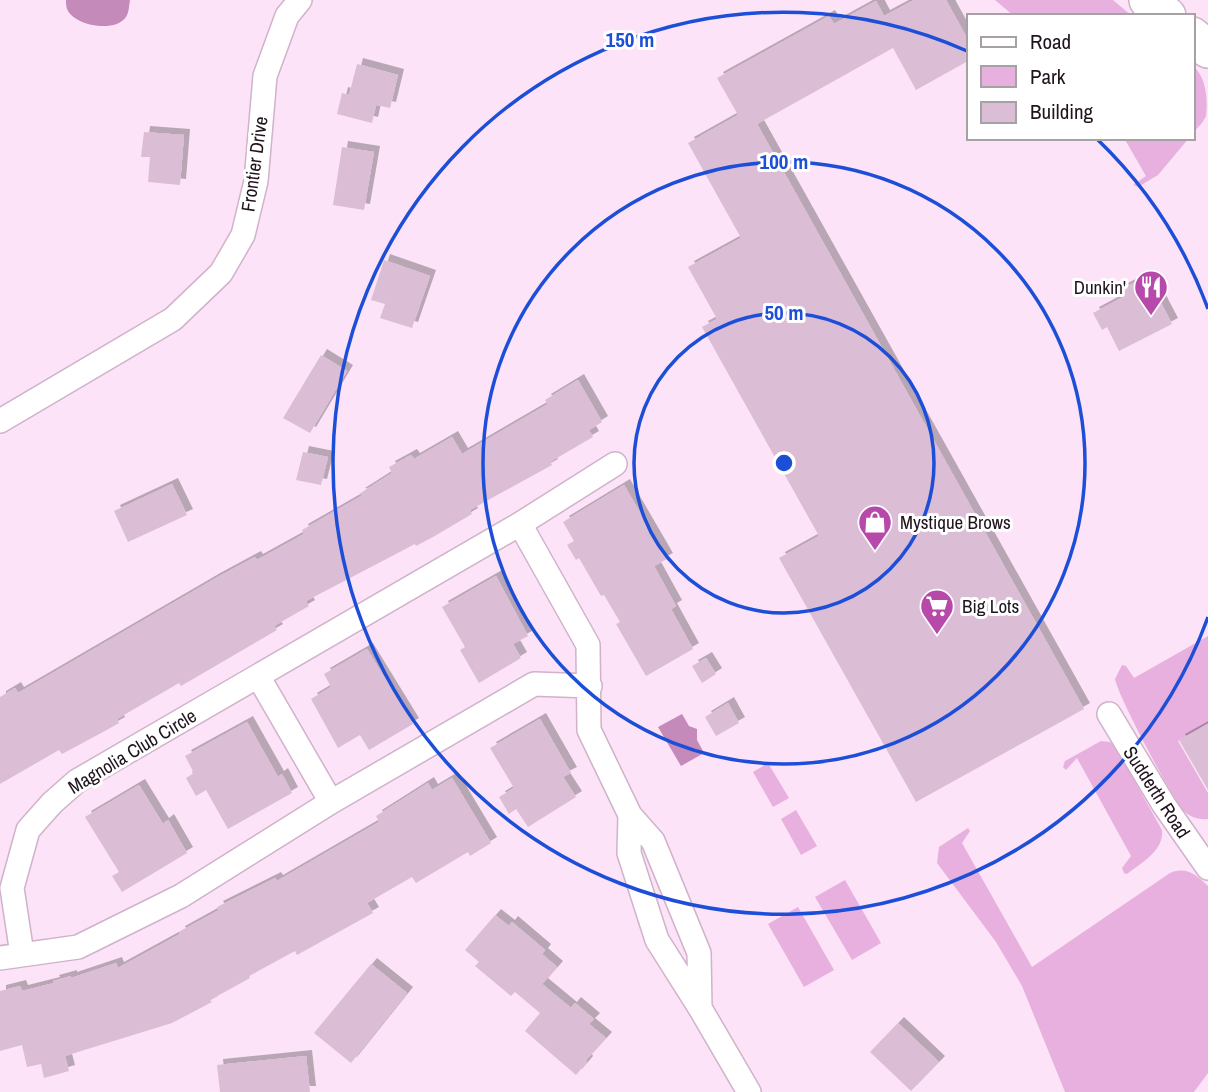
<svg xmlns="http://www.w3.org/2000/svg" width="1208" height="1092" font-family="'Archivo Narrow',sans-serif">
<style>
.green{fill:#e8b0de}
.water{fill:#c38aba}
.building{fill:#dcbdd6;filter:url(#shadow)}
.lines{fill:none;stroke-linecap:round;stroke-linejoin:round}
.minor-casing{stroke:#d0b2ca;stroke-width:26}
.trunk-casing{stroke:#d0b2ca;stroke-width:40}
.minor{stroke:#fff;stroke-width:23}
.trunk{stroke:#fff;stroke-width:37}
.ring{fill:none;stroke:#1d4ed8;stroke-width:3.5}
.labels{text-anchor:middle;stroke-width:6;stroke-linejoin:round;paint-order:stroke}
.street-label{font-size:19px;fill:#1f141d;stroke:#fff}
.poi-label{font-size:19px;fill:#1f141d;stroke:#fff;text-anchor:start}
.centre{fill:#1d4ed8;stroke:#fff;stroke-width:3.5}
.ring-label{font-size:21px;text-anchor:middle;font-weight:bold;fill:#1d4ed8;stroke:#fff;stroke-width:6;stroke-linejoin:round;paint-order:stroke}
</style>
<defs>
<filter id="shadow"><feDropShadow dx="6" dy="-6" stdDeviation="0" flood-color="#0004"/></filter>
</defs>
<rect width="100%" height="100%" fill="#fce3f7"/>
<path class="green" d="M995 0H1113L1132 16H1014Z
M1192 65C1206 76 1208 98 1206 116 1203 123 1197 128 1192 134Z
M1124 138H1189L1158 175 1138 187 1133 185 1146 176Z
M1208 636V723L1178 741 1208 793V819C1199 820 1189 817 1183 810 1171 796 1118 696 1115 679L1122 665 1126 666 1134 678Z
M1101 741 1110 742 1115 746 1162 830C1164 851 1142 862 1127 874L1124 873 1122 868 1131 856 1077 758 1066 770 1063 767 1065 761Z
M768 763 789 798 773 807 753 772Z
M796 810 817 846 801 855 781 819Z
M968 828 970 831 962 843 1032 967 1170 873C1187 866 1196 875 1208 886V1073L1194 1092H1065L1022 986 996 942 937 863 939 847Z
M845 880 881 943 852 960 815 897Z
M798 907 834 970 804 987 768 924Z"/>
<path class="water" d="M66 0H130C129 5 129 13 126 17 115 33 77 26 68 11 66 8 66 3 66 0Z
M682 714 689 726 697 729V740L704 753 681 766 658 727Z"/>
<path class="building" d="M914 0H946L968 40V61L916 90 893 48 757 124 1084 709 916 802 779 558 819 536 702 327 717 319 688 267 741 238 688 143 738 115 717 78 829 16 834 24 876 1 884 16Z
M357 64 398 75 390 108 376 105 372 123 337 114 342 93 349 95Z
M144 132 184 135 180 185 148 182 150 157H141Z
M342 147 374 152 364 210 333 205Z
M384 260 430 276 412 328 380 318 385 304 371 300Z
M1147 276 1172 324 1119 351 1107 327 1102 330 1093 313 1125 296 1122 289Z
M321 355 347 371 310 433 283 418Z
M578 380 602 422 589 430 593 437 550 462 552 465 470 510 472 514 433 537 416 546 415 544 306 601 309 606 274 626 277 630 181 686 179 683 117 719 119 723 103 732 62 754 59 750 0 784V697L15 688 18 693 216 578 255 557 257 560 304 534 302 530 363 495 359 494 392 473 389 467 411 455 414 459 452 437 462 454 548 404 545 400Z
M303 452 328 457 321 485 296 480Z
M172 484 187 515 128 542 114 511Z
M624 485 667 559 654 566 676 606 671 609 693 649 646 676 616 624 620 622 604 595 601 596 579 558 576 560 567 545 574 541 563 522Z
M496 576 528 636 513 644 521 658 479 683 460 650 465 647 442 607Z
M367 649 413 724 369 750 360 735 338 748 311 699 331 687 324 674Z
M706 658 716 674 702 683 692 666Z
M728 703 739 723 716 736 705 717Z
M540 719 571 773 563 777 576 797 528 827 516 809 509 814 499 797 514 788 490 748Z
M247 722 278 777 282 774 292 793 228 829 206 790 196 796 186 778 194 773 185 756Z
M1208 724V790L1179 740Z
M452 778 491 843 470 856 468 852 416 883 412 877 367 903 373 913 297 955 295 951 249 976 250 978 210 1000 212 1002 172 1023 65 1056 69 1071 44 1078 41 1064 27 1067 22 1045 0 1051V991L20 986 22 991 54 983 53 981 71 976V978L116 963 118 968 180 934 179 932 219 910 217 907 275 878 277 881 379 822 376 816 428 783 432 790Z
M139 785 163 824 168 820 187 853 122 892 112 876 119 872 85 817Z
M495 915 509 926 512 922 545 950 542 954 557 967 542 984 571 1008 575 1003 594 1019 589 1024 606 1038 586 1060 587 1062 576 1075 525 1031 540 1013 515 992 511 996 475 966 479 962 465 950Z
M371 964 407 993 351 1063 314 1033Z
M898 1023 939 1062 911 1091 870 1052Z
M306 1056 310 1092H220L217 1065Z"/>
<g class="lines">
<g class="minor-casing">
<path id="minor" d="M0 421 173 319 221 273 243 235 256 181 265 76 287 16 300 0
M520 524 588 645 589 730 630 815 653 841 699 953 700 1008
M258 676 331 802
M1109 714 1164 805 1208 868
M630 815 629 853 657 940 700 1008 749 1092
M22 954 12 888 28 830 52 803 77 781 520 524 615 464
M0 958 78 947 181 896 331 802 534 684 590 686"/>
</g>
<g class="trunk-casing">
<path id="trunk" d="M1148 0 1167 16
M1192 36 1208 49"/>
</g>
<use href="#minor" class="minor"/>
<use href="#trunk" class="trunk"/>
</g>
<g class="ring">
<circle cx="784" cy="463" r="150"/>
<circle cx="784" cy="463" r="301"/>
<path d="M1208 617A451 451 0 1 1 967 51M1097 139A451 451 0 0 1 1208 309"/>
</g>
<defs>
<g id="restaurant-pin" transform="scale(1.75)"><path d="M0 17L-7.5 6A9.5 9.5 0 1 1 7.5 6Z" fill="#b649a9" stroke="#fff"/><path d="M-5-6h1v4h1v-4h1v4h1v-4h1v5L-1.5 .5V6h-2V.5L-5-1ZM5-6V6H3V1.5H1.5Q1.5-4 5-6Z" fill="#fff"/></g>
<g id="shop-pin" transform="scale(1.75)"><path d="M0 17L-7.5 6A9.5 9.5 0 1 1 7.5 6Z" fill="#b649a9" stroke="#fff"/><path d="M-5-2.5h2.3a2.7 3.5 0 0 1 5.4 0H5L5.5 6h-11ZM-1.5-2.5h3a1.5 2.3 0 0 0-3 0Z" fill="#fff"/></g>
<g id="supermarket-pin" transform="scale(1.75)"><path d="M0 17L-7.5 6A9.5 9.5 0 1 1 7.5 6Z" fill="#b649a9" stroke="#fff"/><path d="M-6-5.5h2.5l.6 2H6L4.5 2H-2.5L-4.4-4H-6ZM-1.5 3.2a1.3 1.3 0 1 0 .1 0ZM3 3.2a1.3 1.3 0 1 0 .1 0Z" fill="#fff"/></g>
</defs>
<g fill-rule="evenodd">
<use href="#restaurant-pin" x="1151" y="287"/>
<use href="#shop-pin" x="875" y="522"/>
<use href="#supermarket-pin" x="937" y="606"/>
</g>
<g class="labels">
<g class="street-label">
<text transform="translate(254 164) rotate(-82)" y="7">Frontier Drive</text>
<text transform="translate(132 751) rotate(-31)" y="7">Magnolia Club Circle</text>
<text transform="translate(1157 792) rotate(57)" y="7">Sudderth Road</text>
</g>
<g class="poi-label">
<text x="1126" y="294" text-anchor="end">Dunkin'</text>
<text x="900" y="529">Mystique Brows</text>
<text x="962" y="613">Big Lots</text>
</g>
</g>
<circle cx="784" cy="463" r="10" class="centre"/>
<g class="ring-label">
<text x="630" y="47">150 m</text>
<text x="784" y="169">100 m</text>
<text x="784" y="320">50 m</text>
</g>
<rect x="967" y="14" width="228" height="126" fill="#ffffff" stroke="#a5a1a5" stroke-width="2"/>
<rect x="981" y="37" width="35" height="10" fill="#ffffff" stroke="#a5a1a5" stroke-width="2"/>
<text x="1030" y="49" font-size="21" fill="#1f141d">Road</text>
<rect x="981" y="66" width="35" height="21" fill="#e8b0de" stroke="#a5a1a5" stroke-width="2"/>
<text x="1030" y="84" font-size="21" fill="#1f141d">Park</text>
<rect x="981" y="102" width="35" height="21" fill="#dcbdd6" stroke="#a5a1a5" stroke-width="2"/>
<text x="1030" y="119" font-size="21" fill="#1f141d">Building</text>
</svg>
